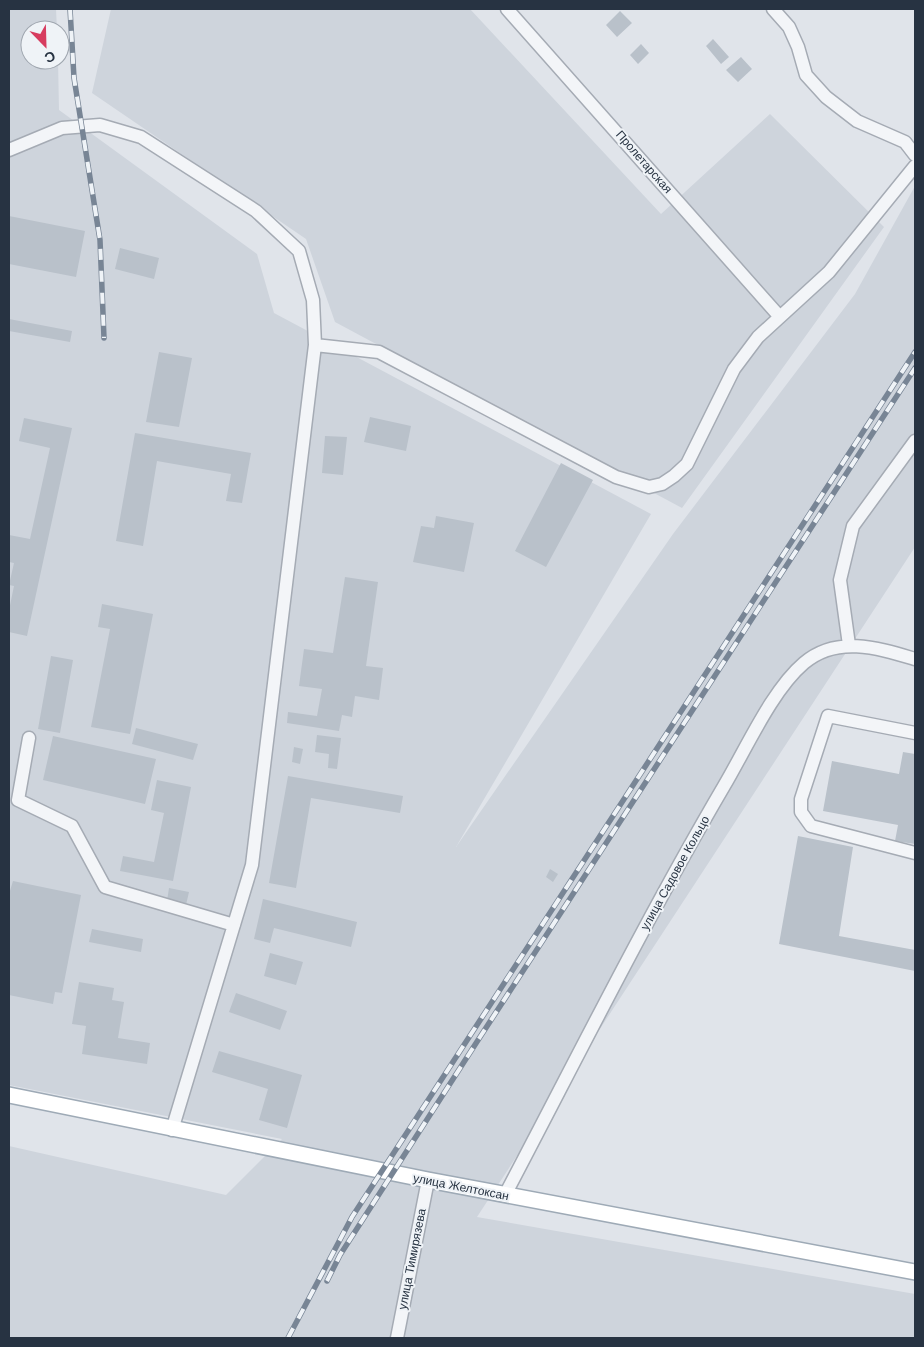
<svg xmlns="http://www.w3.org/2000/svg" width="924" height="1347" font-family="Arial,sans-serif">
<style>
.built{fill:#ced4dc}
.building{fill:#b9c1ca}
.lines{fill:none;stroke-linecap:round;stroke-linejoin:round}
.minor-casing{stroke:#a5abb4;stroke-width:15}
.major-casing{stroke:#9eaab6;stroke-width:18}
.minor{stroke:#f3f5f8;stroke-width:12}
.major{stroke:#fff;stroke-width:15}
.rail-casing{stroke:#788595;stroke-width:5.5}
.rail{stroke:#eff3f7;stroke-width:4;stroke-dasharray:11;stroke-linecap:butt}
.labels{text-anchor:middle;stroke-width:4;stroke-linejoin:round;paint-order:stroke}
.street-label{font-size:12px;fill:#273342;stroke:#eff3f7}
</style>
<rect width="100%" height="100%" fill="#e0e4ea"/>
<path class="built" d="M9 9H56L57 30H30V60H58L59 110 257 254 274 313 651 514 456 847 673 534 855 294 915 186V547L477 1217 915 1294V1338H9V1146L226 1195 282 1139 9 1085Z
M111 9H470L661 214 770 114 884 227 682 508 335 322 306 239 92 93Z"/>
<path class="building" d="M620 11 632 23 617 37 606 25Z
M713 39 729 57 721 64 706 46Z
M641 44 649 53 638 64 630 55Z
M741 57 752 69 738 82 726 70Z
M9 216 85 231 76 277 9 264Z
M120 248 159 258 154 279 115 269Z
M9 319 72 331 70 342 9 331Z
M159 352 192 358 179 427 146 422Z
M370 417 411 426 406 451 364 442Z
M24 418 72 428 27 636 9 632V610L14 586 9 585 14 563 9 562V535L30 539 50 448 19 441Z
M135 433 251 453 242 503 226 501 231 474 157 461 143 546 116 541Z
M325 436 347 437 343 475 322 473Z
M561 463 593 480 546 567 515 551Z
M436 516 474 523 464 572 413 562 421 526 434 528Z
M345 577 378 582 366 666 383 668 379 700 355 696 352 717 342 715 339 731 287 723 288 712 317 716 322 689 299 686 304 649 333 653Z
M102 604 153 614 130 734 91 727 110 629 98 627Z
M51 656 73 660 60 733 38 729Z
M136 728 198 744 193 760 132 744Z
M317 735 341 738 337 769 328 768 329 754 315 752Z
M53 736 156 759 145 804 43 780Z
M294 747 303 749 300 764 292 762Z
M903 752 915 754V844L895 841 898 825 823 811 832 761 899 774Z
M288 776 403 796 400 813 311 798 296 888 269 883Z
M157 780 191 787 173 881 120 871 123 856 154 862 164 813 151 810Z
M798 836 853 847 839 936 915 950V971L779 944Z
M550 869 558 874 553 882 546 877Z
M13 881 81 895 62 993 55 992 53 1004 9 995V894Z
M169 888 189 892 186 905 167 901Z
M263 899 357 922 351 947 274 928 270 943 254 939Z
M92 929 143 939 141 952 89 942Z
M270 953 303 962 296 985 264 976Z
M79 982 114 988 112 1000 124 1002 118 1038 150 1043 147 1064 82 1054 86 1026 72 1024Z
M236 993 287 1011 280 1030 229 1012Z
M219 1051 302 1075 287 1128 259 1120 268 1089 212 1072Z"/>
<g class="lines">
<g class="minor-casing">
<path id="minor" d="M507 9 780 317
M773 9 789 27 798 47 806 75 826 97 857 121 905 142 915 155
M9 150 62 128 100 125 141 137 256 211 299 251 313 300 315 345 252 865 172 1130
M315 345 379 352 616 477 649 487 662 484 674 476 687 464 734 369 758 337 829 272 915 166
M849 645 840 580 853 526 915 441
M915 733 828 716 801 799V812L811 826 915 853
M29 738 18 800 72 826 105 887 234 925
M505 1195C577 1058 646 919 724 786 746 749 772 690 804 663 837 635 878 648 915 659
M397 1338 428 1180"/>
</g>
<g class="major-casing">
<path id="major" d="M9 1095 428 1180 915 1272"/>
</g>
<use href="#minor" class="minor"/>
<use href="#major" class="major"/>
<g class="rail-casing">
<path id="rail" d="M70 9 74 78 100 240 104 338
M327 1281 340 1255 480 1037 915 368
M288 1338 352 1217 915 352"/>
</g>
<use href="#rail" class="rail"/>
</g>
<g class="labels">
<g class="street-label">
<text transform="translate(644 162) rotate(49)" y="4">Пролетарская</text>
<text transform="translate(675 873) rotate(-61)" y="4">улица Садовое Кольцо</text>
<text transform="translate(461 1187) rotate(11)" y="4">улица Желтоксан</text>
<text transform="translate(412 1259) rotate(-79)" y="4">улица Тимирязева</text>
</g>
</g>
<rect width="924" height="1347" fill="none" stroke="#273342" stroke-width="20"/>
<g transform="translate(45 45) rotate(157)"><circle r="24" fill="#eff3f7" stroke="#9fa6af"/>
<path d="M0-4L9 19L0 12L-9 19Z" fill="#d73c5f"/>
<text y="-8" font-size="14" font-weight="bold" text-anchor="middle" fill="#273342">С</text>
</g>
</svg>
